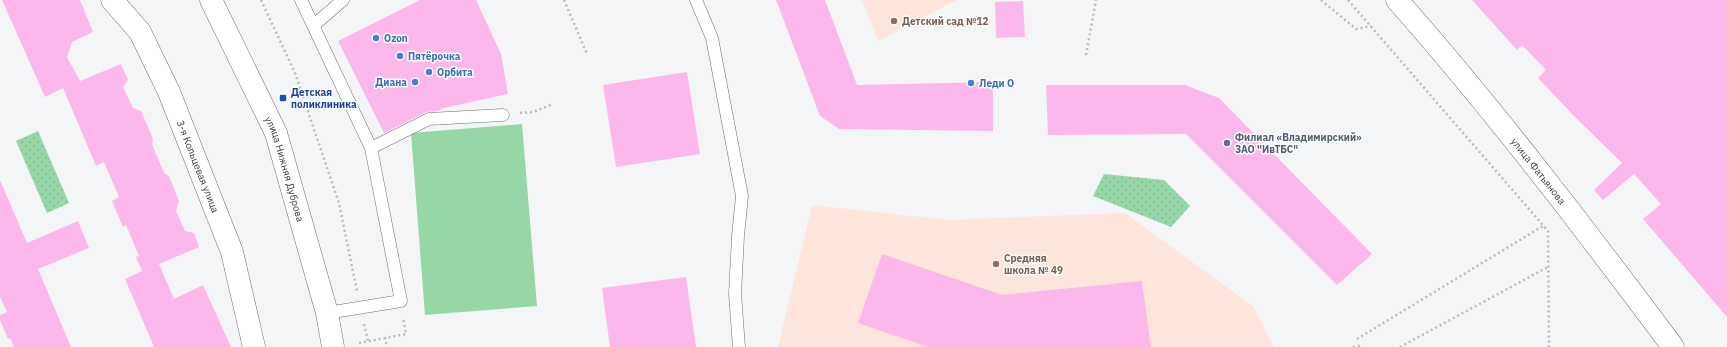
<svg xmlns="http://www.w3.org/2000/svg" width="1727" height="347" font-family="'IBM Plex Sans',sans-serif">
<style>
.education{fill:#fee5db}
.park{fill:url(#park-dots)}
.garden{fill:#97d7a7}
.building{fill:#fcb8eb}
.lines{fill:none;stroke-linecap:round;stroke-linejoin:round}
.service-casing{stroke:#6d6e6f;stroke-width:13}
.minor-casing{stroke:#6d6e6f;stroke-width:23}
.tertiary-casing{stroke:#6d6e6f;stroke-width:23}
.path{stroke:#b9babc;stroke-width:2.5;stroke-dasharray:2 3;stroke-linecap:butt}
.service{stroke:#fff;stroke-width:12}
.minor{stroke:#fff;stroke-width:22}
.tertiary{stroke:#fff;stroke-width:22}
.education-dot{fill:#8d6e63;stroke:#fff;stroke-width:1.5}
.shop-dot{fill:#3f7fe0;stroke:#fff;stroke-width:1.5}
.transit-dot{fill:#1a4fb4;stroke:#fff;stroke-width:1.5}
.service-dot{fill:#5c6f8a;stroke:#fff;stroke-width:1.5}
.labels{text-anchor:middle;stroke-width:3;stroke-linejoin:round;paint-order:stroke}
.education-label{font-size:10px;font-weight:bold;fill:#785e54;stroke:#fff;text-anchor:start}
.shop-label{font-size:10px;font-weight:bold;fill:#366cbe;stroke:#fff;text-anchor:start}
.transit-label{font-size:10px;font-weight:bold;fill:#164399;stroke:#fff;text-anchor:start}
.service-label{font-size:10px;font-weight:bold;fill:#4e5e75;stroke:#fff;text-anchor:start}
.street-label{font-size:10px;fill:#3b3b3c;stroke:#fff}
</style>
<defs>
<pattern id="park-dots" width="8" height="8" patternUnits="userSpaceOnUse"><rect width="8" height="8" fill="#97d7a7"/><path d="M2 2h.1M6 6h.1" fill="none" stroke="#83b991" stroke-width="1.8" stroke-linecap="round"/></pattern>
</defs>
<rect width="100%" height="100%" fill="#f4f5f7"/>
<path class="education" d="M862 0H957L878 41Z
M812 205 948 220 1125 213 1254 307 1273 347H778Z"/>
<path class="park" d="M38 131 69 203 47 213 16 141Z
M1104 174 1164 180 1190 206 1171 227 1093 196Z"/>
<path class="garden" d="M522 124 537 306 425 315 411 133Z"/>
<path class="building" d="M2 0H80L93 32 72 42 67 57 80 81 121 64 128 80 123 87 133 108 141 111 153 139 152 144 164 173 169 176 179 201 176 211 185 231 194 233 199 247 159 264 174 299 203 285 231 347H154L125 279 142 271 136 257 139 256 126 225 123 227 112 201 119 197 104 162 96 166 63 88 45 97Z
M420 0H476L501 54 508 94 444 108 437 111 426 112 384 133 338 41Z
M776 0H825L857 85 993 82V131L839 129 820 116Z
M1472 0H1727V317L1643 219 1661 204 1634 174 1603 200 1594 190 1622 163 1573 115 1538 78 1546 70 1522 45 1517 50Z
M1023 1 1025 37 996 38 995 2Z
M687 72 700 154 616 167 603 85Z
M1046 85H1185L1219 98 1372 254 1337 285 1186 134 1048 135Z
M0 180 27 243 78 221 89 248 38 269 71 347H14L10 338 8 339 0 320V315L7 312 0 297Z
M882 254 1002 295 1142 281 1151 347H928L858 323Z
M686 277 696 347H610L602 288Z"/>
<g class="lines">
<g class="service-casing">
<path id="service" d="M301 0 371 148 401 301 327 313
M696 0 712 38 742 196 738 236 735 294 739 347
M314 25 343 0
M371 148 429 119 503 115"/>
</g>
<g class="minor-casing">
<g id="minor">
<path id="s1" d="M112 0 140 32 169 92 232 252 254 347"/>
</g>
</g>
<g class="tertiary-casing">
<g id="tertiary">
<path id="s2" d="M211 0 276 133 327 313 333 347"/>
<path id="s3" d="M1397 0C1495 111 1584 228 1673 347"/>
</g>
</g>
<path class="path" d="M261 0 295 73 339 203 357 291
M564 0 587 54
M1321 0 1356 29 1371 26
M1348 0 1548 231 1549 347
M1086 55 1096 0
M520 113 533 112 553 104
M364 324 368 341
M385 337 387 347
M1357 339 1543 226
M359 343 406 334 403 317
M1353 347 1363 345
M1400 347 1548 267"/>
<use href="#service" class="service"/>
<use href="#minor" class="minor"/>
<use href="#tertiary" class="tertiary"/>
</g>
<g class="education-dot">
<circle cx="894" cy="21" r="4"/>
<circle cx="996" cy="264" r="4"/>
</g>
<g class="shop-dot">
<circle cx="376" cy="38" r="4"/>
<circle cx="400" cy="56" r="4"/>
<circle cx="429" cy="72" r="4"/>
<circle cx="415" cy="82" r="4"/>
<circle cx="971" cy="83" r="4"/>
</g>
<rect class="transit-dot" x="279" y="94" width="8" height="8" rx="2"/>
<circle class="service-dot" cx="1227" cy="143" r="4"/>
<g class="labels">
<g class="education-label">
<text x="902" y="25">Детский сад №12</text>
<text x="1004" y="262">Средняя<tspan x="1004" dy="12">школа № 49</tspan></text>
</g>
<g class="shop-label">
<text x="384" y="42">Ozon</text>
<text x="408" y="60">Пятёрочка</text>
<text x="437" y="76">Орбита</text>
<text x="407" y="86" text-anchor="end">Диана</text>
<text x="979" y="87">Леди О</text>
</g>
<g class="transit-label">
<text x="291" y="96">Детская<tspan x="291" dy="12">поликлиника</tspan></text>
</g>
<g class="service-label">
<text x="1235" y="141">Филиал «Владимирский»<tspan x="1235" dy="12">ЗАО "ИвТБС"</tspan></text>
</g>
<g class="street-label">
<text dy="4" stroke="none"><textPath href="#s1" startOffset="189">3-я Кольцевая улица</textPath></text>
<text dy="4" stroke="none"><textPath href="#s2" startOffset="185">улица Нижняя Дуброва</textPath></text>
<text dy="4" stroke="none"><textPath href="#s3" startOffset="222">улица Фатьянова</textPath></text>
</g>
</g>
</svg>
